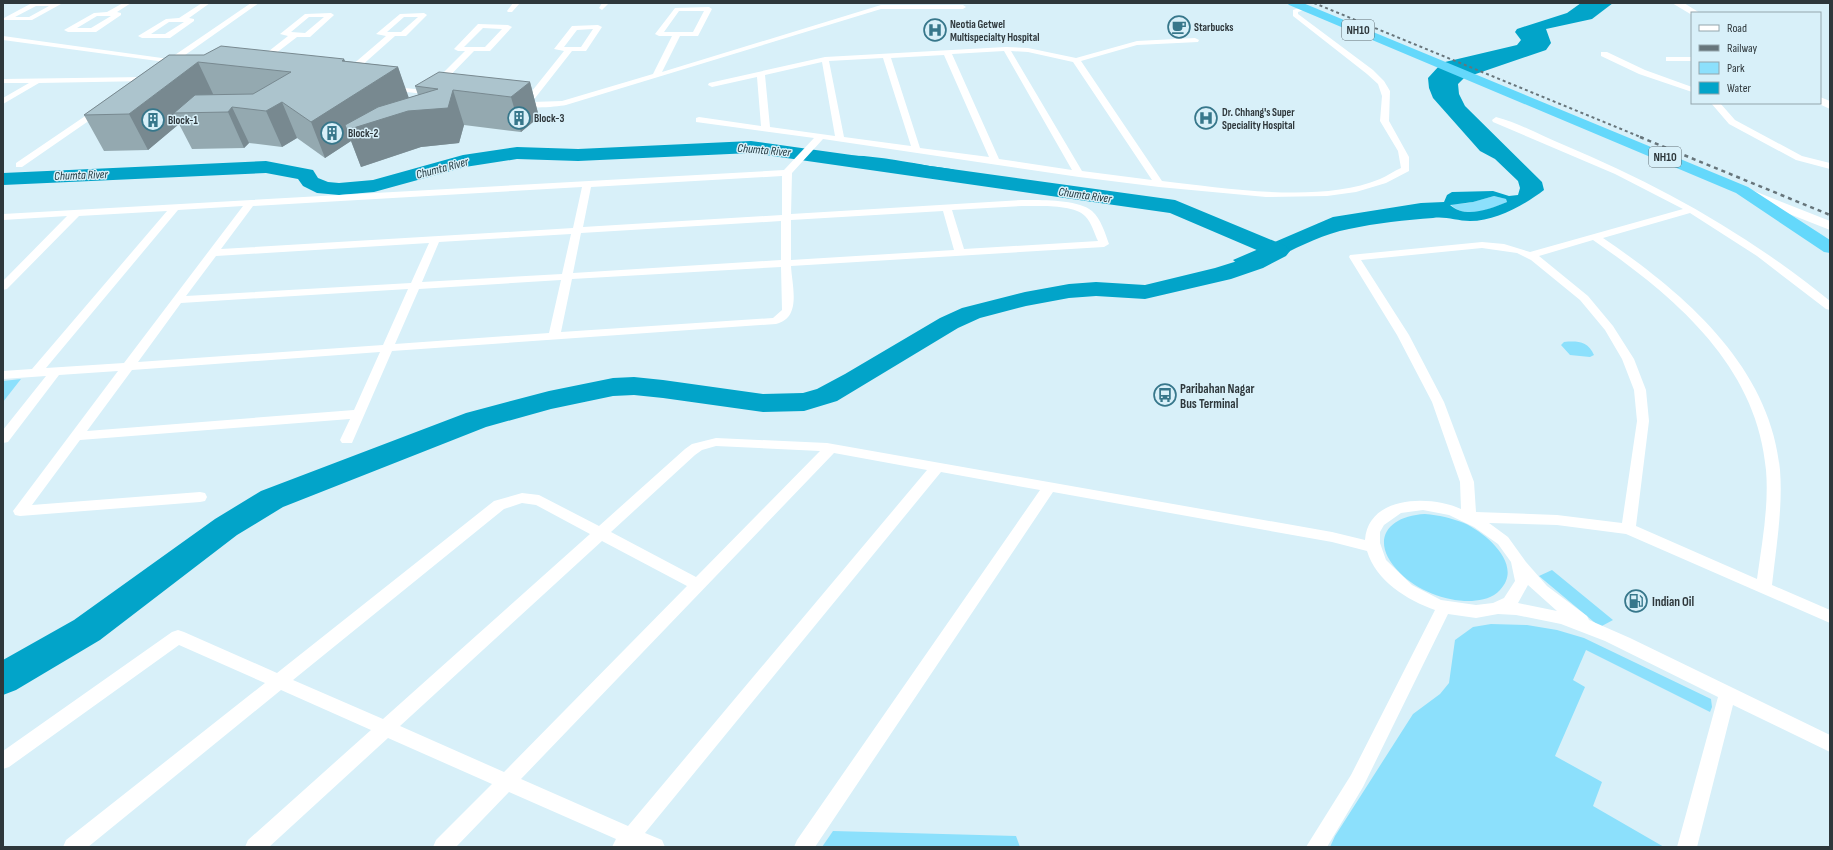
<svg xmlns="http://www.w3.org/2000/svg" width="1833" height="850" font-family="'Sofia Sans Condensed',sans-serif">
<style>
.green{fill:#8ce0fc}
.water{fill:#02a4c9;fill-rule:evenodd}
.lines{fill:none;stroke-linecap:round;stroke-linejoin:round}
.stream{stroke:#02a4c9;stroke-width:4}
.river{fill:#02a4c9;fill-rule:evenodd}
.street{fill:#fff;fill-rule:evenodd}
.secondary{fill:#fff;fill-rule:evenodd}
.highway{fill:#64d8fb;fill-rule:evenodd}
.rail-far1{stroke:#67757b;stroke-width:2;stroke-dasharray:3 3;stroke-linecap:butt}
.rail{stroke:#67757b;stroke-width:2.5;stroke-dasharray:4 4;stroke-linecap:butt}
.wall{fill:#94a9b0}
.shaded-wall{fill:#788990}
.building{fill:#acc4cd;stroke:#788990}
.labels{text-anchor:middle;stroke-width:3;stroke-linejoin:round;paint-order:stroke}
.far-poi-label{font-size:11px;font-weight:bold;fill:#2e373b;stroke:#d8f0f9;text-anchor:start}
.shield{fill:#d8f0f9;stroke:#616e74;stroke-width:1}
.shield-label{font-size:12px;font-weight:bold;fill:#2e373b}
.far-water-label{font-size:12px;font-style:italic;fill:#20363d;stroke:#d8f0f9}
.poi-label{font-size:13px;font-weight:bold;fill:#2e373b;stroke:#d8f0f9;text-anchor:start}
</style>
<rect width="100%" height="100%" fill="#d8f0f9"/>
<path class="green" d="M1494 196 1506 199 1507 202C1490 209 1465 220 1450 204L1469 203Z
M1564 342C1577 341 1588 341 1594 355L1590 357 1570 355 1561 345Z
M21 379 3 402V381Z
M1425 514C1439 515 1451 518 1464 523 1486 533 1524 565 1500 590 1493 598 1482 600 1472 601 1447 602 1418 591 1400 573 1369 542 1386 516 1425 514Z
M1552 570 1613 620 1600 627 1539 576Z
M1491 624 1527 625 1557 630 1584 638 1711 699 1712 707 1710 712 1586 650 1573 680 1585 687 1555 756 1602 782 1593 806 1664 847H1330L1335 836 1413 714 1440 694 1449 683 1455 640 1473 627Z
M833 831 1016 836 1020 847H822Z"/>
<path class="water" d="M1581 3H1613L1592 19 1546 29 1551 43 1546 50 1464 78 1458 84 1459 94 1465 106 1542 182 1544 190C1524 205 1496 221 1470 221 1457 221 1445 216 1433 218 1406 220 1376 223 1349 229 1312 236 1281 258 1246 271L1233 260 1333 217 1421 203 1444 202 1447 195 1452 192 1493 191 1509 196 1518 195 1520 188 1518 181 1495 159 1480 151 1433 98 1429 88 1428 78 1439 66 1445 62 1517 45 1521 40 1515 32 1517 29 1567 13ZM1494 196 1506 199 1507 202C1489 209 1466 219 1450 205L1473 202Z"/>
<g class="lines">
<path class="stream" d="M834 158C867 156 898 162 930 168 944 170 957 170 968 179"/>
<path class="river" d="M751 141 1175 200 1286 246 1290 251 1286 256 1263 268 1231 279 1145 299 1096 296 1069 298 1026 306 980 318 958 328 837 401 804 411 763 412 663 398 634 395 613 396 551 409 486 427 283 507 237 535 100 640 16 690 3 695V660L74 620 215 519 261 491 466 413 549 391 613 378 634 377 663 380 763 394 803 393 817 389 845 374 940 318 962 308 1025 292 1069 284 1096 282 1145 285 1215 268 1247 258 1259 251 1170 213 751 153 578 161 517 159 465 167 374 192 339 195 317 193 303 186 298 179 266 173 3 185V173L266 161 313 170 318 178 328 182 339 183 373 180 463 155 517 147 578 149Z"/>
<path class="street" d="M32 3 61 4 32 20H3L4 18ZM36 6H49L29 17H15Z
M123 3H131L117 12 121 13V15L96 32H68L64 30 94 13 107 12ZM97 16H111L91 28H77Z
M202 3H210L189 18 194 19V21L170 38H142L138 36 166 19 179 18ZM169 22H184L165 34H151Z
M251 3H259L178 60 182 62 168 65 165 62 3 40V36L169 59Z
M513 3H520L512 12H508L507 11Z
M602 3H609L602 10 599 8Z
M881 5H963L966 7 963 9H881L566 105C555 107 524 110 516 103L517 101H524L564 51 554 49 572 26 598 25 602 27 586 51H572L532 102 562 101 653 74 672 36H659L655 34 675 8 709 7 712 9 698 36H680L662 72ZM679 11H704L693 32H664ZM593 29 581 47H564L577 30Z
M1305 6 1307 7V9L1298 12V14L1373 70 1384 81 1390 91 1389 121 1409 157V171L1386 183 1356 192 1327 196 1266 197 1159 187 1079 177 823 139 792 173 791 214 1022 200C1040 200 1078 199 1092 211 1101 219 1105 233 1109 244L1104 247 791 266C792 286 802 318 776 324L392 351 352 443H342L340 440 350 419 80 440 32 505 200 492 205 493 207 497 205 501 200 502 20 516 15 515 13 511 118 371 59 375 8 442 3 443V430L46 376 3 379V371L32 369 167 211 79 216 7 289 3 290V281L67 216 3 220V214L784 170 814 138 696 122V118L699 117 761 126 757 77 712 87 708 85 709 83 825 57 1006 47 1028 48 1076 58 1137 41 1195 38 1199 40 1198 42 1137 45 1081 61 1162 181C1226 188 1319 204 1380 179 1387 176 1394 171 1401 168L1398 151 1380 121 1382 96 1378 84 1367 74 1293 16V10ZM1004 51 1072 170 999 159 952 54ZM1011 51 1028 52 1073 62 1152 180 1082 171ZM944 55 989 157 920 148 891 58ZM883 58 911 146 844 137 829 61ZM822 62 835 136 770 127 765 75ZM782 176V215L583 227 591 187ZM582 187 573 228 221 249 253 206ZM243 206 124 363 46 368 178 210ZM1022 206C1038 206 1074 204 1085 216 1092 223 1094 233 1098 241L964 249 952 210ZM943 211 954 250 791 260V220ZM781 221V260L573 273 581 233ZM571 234 562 274 422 282 439 242ZM429 243 411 283 186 296 216 256ZM781 267 782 310 773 318 561 332 572 279ZM561 280 549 333 395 344 419 289ZM408 289 383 345 138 362 181 303ZM380 352 354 410 87 431 132 370Z
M331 13 334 15 333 16 310 37H297L262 64 255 62 288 36 280 34 305 14ZM309 17H324L305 33 291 32Z
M424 13 427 15 406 36H395L350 76H344V72L386 36 376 34 400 14ZM404 17H418L401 32H387Z
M478 24 508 25 512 27 490 51H474L438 88H432V84L465 51H458L454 49ZM483 28 502 29 485 47H464Z
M1601 52H1607L1645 70 1692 87V92L1639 74 1601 56Z
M1666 57H1692V61H1666Z
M145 77H148V81L39 83 3 104V98L29 83H3V79Z
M386 86 433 91 437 93 433 95 389 90H386Z
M1711 103H1720L1735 120 1802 156 1830 163V169L1796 160 1729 124Z
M100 106 103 107V111L22 167H16V163Z
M1496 117C1519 123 1542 136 1564 145 1660 185 1749 235 1830 301V310L1826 309 1757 256 1690 213 1603 238C1684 293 1770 366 1780 470 1783 508 1776 548 1772 585L1830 610V623L1626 534 1557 525 1489 523 1508 537 1526 562 1547 586 1587 616 1589 620 1630 638 1830 735V752L1733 705 1697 847H1677L1718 697 1605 641 1561 624 1516 615 1498 614 1476 618 1448 614 1363 787 1327 847H1306L1351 775 1435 610C1407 600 1376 581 1367 551L1332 542 1053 492 815 847H794L797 840 1040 490 941 472 645 833 662 840 665 847H612L616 839 509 792 456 847H433L436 840 492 784 388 738 269 847H245L248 840 371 730 281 690 88 847H63L66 840 265 683 179 645 9 767 3 769V751L172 632 178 630 184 632 277 673 494 501 522 493 539 495 599 526 685 449 692 444 716 438 827 443 1332 532 1365 540C1368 495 1431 495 1461 509L1460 482 1432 402 1397 335 1349 257 1350 255 1482 242 1504 244 1530 252 1683 209 1615 174 1493 122 1492 120ZM1593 240C1674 296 1757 365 1766 470 1769 506 1762 543 1757 579L1636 526 1649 421 1646 390 1634 359 1613 326 1588 296 1539 256ZM1482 248 1517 253 1531 260 1580 300 1605 330 1622 359 1634 390 1637 421 1622 523 1557 515 1476 512 1474 482 1444 402 1409 335 1361 260ZM716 446 820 451 696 577 611 532 695 455 702 450ZM834 453 927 470 628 826 521 779ZM522 503 536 505 590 534 383 719 293 680 504 509ZM1423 510 1449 515 1474 527 1498 544 1511 562 1515 581 1504 598 1493 603 1476 605 1441 600 1412 585 1386 560 1380 543V532L1384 525 1401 513ZM602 541 687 586 504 772 400 726ZM1528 585 1557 611 1518 603Z"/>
<path class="secondary" d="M1672 3H1684L1700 13H1692V15Z
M1820 97 1830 101V109L1817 103H1820Z
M1749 189 1830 221V230L1744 196 1742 193 1744 190Z"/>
<path class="highway" d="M1287 3H1303L1748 187 1830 240V253L1824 252 1736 193 1289 5Z"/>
<path class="rail-far1" d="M1314 3 1643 138"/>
<path class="rail" d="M1640 137 1830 215"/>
</g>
<path class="wall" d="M169 55 344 59 345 61 398 67 408 98 418 95 415 86 530 82 539 117 521 132 464 125 459 143 421 147 361 167 351 141 325 158 297 138 282 147 249 143 244 148 192 149 179 124 148 150 104 151 84 115Z"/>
<path class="shaded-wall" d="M344 59 357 93 398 67 410 101 453 90 464 125 459 143 421 147 361 167 345 125 351 141 325 158 311 122 342 61Z
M198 62 214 96 174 113 179 124 148 150 129 114Z
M530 82 539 117 521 132 511 97Z
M282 102 297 138 282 147 266 111Z
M232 107 249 143 244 148 228 112Z"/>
<path class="building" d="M221 46 344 59 342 61 398 67 311 122 282 102 266 111 232 107 228 112 174 113 195 95 253 94 291 72 198 62 129 114 84 115 169 55H204Z
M439 72 530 82 511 97 453 90 448 108 408 111 347 130 345 125 378 107 438 89 415 86Z"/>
<defs>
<g id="cafe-ring" transform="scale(1.15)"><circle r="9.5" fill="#d8f0f9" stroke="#37778b" stroke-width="1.5"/><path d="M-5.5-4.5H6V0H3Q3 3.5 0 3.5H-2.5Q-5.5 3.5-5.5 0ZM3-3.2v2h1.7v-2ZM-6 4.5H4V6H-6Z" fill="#37778b"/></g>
<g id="hospital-ring" transform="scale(1.15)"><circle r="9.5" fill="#d8f0f9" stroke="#37778b" stroke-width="1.5"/><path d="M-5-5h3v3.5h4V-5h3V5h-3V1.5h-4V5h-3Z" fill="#37778b"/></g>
<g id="building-ring" transform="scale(1.15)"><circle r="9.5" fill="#d8f0f9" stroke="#37778b" stroke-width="1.5"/><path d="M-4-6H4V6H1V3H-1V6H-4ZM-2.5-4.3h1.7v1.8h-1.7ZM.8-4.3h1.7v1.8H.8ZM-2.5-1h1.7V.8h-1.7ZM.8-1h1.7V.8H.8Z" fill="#37778b"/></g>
<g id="bus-ring" transform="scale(1.15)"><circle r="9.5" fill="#d8f0f9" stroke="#37778b" stroke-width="1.5"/><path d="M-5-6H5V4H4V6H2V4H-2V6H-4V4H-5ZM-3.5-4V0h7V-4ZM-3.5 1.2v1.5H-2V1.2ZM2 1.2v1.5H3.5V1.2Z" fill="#37778b"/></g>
<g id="fuel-ring" transform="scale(1.15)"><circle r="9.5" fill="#d8f0f9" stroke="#37778b" stroke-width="1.5"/><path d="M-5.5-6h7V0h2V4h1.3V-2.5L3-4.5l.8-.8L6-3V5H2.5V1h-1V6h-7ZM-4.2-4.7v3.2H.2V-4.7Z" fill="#37778b"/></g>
</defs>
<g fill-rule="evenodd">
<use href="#cafe-ring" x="1179" y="27"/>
<use href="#hospital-ring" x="935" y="30"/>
<use href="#building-ring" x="519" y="118"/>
<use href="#hospital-ring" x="1206" y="118"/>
<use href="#building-ring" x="153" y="120"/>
<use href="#building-ring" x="332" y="133"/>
<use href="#bus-ring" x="1165" y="395"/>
<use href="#fuel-ring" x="1636" y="601"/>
</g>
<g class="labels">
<g class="far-poi-label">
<text x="950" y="28">Neotia Getwel<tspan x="950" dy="13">Multispecialty Hospital</tspan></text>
<text x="1194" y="31">Starbucks</text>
<text x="1222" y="116">Dr. Chhang's Super<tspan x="1222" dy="13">Speciality Hospital</tspan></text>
<text x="534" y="122">Block-3</text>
<text x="168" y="124">Block-1</text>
<text x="348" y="137">Block-2</text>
</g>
<g class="shield">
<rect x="1342" y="20" width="32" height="20" rx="3"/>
<rect x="1649" y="147" width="32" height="20" rx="3"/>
</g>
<g class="shield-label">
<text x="1358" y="34">NH10</text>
<text x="1665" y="161">NH10</text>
</g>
<g class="far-water-label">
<text transform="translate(764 150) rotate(5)" y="4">Chumta River</text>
<text transform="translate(442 168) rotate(-15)" y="4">Chumta River</text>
<text transform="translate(81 175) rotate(-2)" y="4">Chumta River</text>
<text transform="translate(1085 195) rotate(8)" y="4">Chumta River</text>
</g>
<g class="poi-label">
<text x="1180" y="393">Paribahan Nagar<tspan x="1180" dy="15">Bus Terminal</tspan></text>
<text x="1652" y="606">Indian Oil</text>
</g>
</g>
<rect width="1833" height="850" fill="none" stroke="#2e373b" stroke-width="8"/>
<rect x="1691" y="12" width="130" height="92" fill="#d8f0f9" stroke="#94a6ad"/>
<rect x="1699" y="25" width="20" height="6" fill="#ffffff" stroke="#94a6ad"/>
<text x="1727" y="32" font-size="12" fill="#2e373b">Road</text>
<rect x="1699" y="45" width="20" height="6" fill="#67757b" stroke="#94a6ad"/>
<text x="1727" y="52" font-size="12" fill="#2e373b">Railway</text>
<rect x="1699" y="62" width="20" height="12" fill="#8ce0fc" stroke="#94a6ad"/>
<text x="1727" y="72" font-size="12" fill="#2e373b">Park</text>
<rect x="1699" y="82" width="20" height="12" fill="#02a4c9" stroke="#94a6ad"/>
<text x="1727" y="92" font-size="12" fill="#2e373b">Water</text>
</svg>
